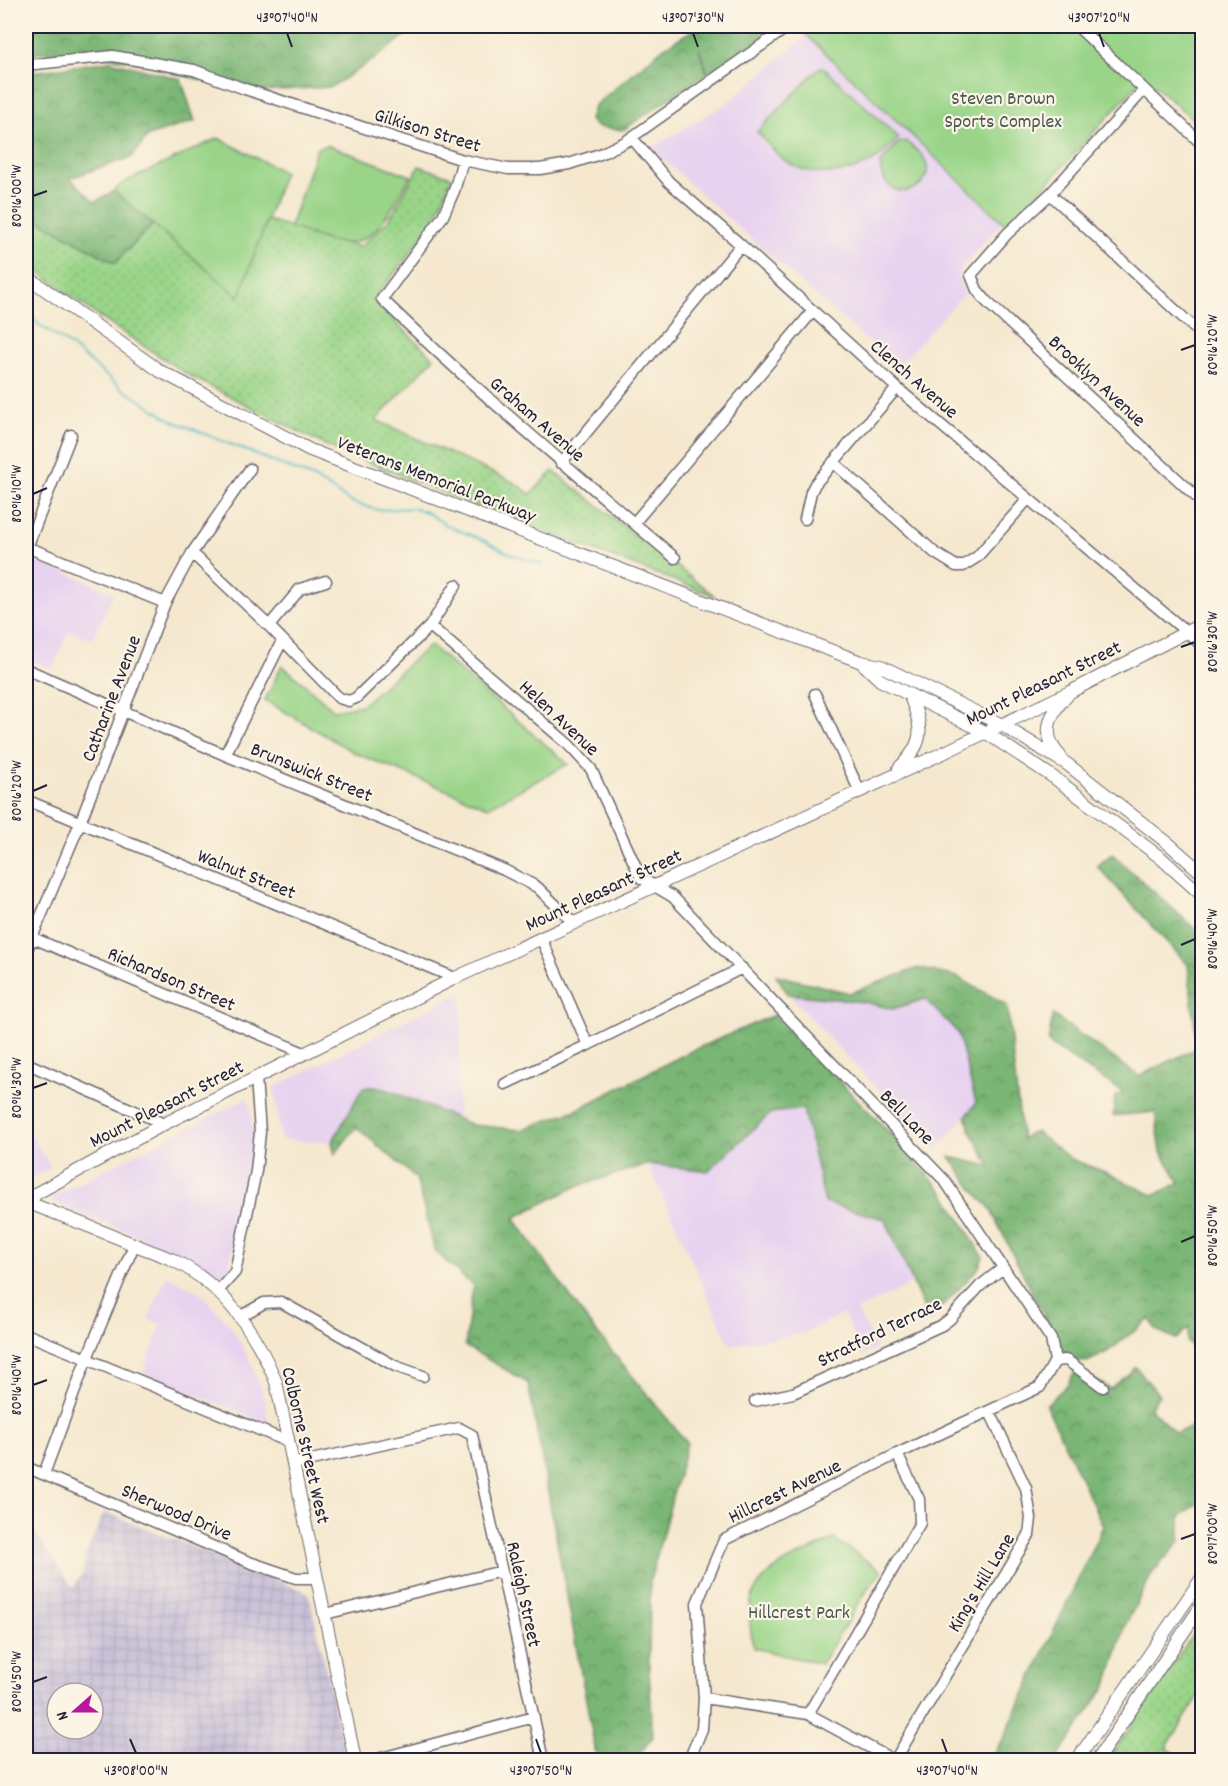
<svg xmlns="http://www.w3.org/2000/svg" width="1228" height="1786" font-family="Dekko,sans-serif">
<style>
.built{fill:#e7d2f0}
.industrial{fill:url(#industrial-grid);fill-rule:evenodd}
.grass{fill:url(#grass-dots);stroke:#5e7b62;stroke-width:1.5}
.forest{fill:url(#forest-crowns);stroke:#4e6c58;stroke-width:1.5}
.park{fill:#99d488;stroke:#5e7b62;stroke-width:1.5}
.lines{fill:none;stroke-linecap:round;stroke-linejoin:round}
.stream{stroke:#48b7bf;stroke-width:2}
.minor-casing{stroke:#6c676f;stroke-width:13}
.major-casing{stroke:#6c676f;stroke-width:14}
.minor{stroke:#fff;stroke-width:10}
.major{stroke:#fff;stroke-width:12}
.ticks{fill:none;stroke:#22223b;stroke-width:2}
.labels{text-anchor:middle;stroke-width:4.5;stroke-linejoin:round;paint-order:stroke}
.park-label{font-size:20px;fill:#465752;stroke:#fcf5e5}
.street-label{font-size:20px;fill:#22223b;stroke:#fcf5e5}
.neatline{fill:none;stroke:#22223b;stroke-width:2}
.ticks-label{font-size:15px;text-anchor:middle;fill:#22223b}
</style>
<defs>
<pattern id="industrial-grid" width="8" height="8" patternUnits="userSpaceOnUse" patternTransform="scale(1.5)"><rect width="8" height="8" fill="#c8bfd8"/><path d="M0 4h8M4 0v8" fill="none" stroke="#aca4ba"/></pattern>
<pattern id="grass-dots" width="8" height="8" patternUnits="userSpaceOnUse" patternTransform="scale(1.5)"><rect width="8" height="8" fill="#99d488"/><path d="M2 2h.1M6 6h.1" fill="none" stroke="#84b676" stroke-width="1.8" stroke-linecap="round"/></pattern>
<pattern id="forest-crowns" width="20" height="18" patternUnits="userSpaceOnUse" patternTransform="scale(1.5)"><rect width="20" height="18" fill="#7ab674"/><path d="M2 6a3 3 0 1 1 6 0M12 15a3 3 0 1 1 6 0" fill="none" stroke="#649460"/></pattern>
</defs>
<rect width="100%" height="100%" fill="#fcf5e5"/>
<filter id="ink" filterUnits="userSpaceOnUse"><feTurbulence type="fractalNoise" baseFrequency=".0167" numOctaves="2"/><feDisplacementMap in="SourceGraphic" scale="12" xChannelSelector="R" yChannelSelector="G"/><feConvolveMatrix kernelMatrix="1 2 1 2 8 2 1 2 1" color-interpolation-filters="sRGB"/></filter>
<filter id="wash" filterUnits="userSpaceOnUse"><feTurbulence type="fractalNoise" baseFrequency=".008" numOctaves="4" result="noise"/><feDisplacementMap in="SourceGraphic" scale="24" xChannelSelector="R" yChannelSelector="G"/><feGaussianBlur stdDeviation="1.35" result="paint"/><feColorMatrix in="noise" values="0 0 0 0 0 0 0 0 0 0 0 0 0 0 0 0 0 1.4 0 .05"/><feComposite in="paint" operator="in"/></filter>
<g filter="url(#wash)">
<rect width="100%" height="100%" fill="#f5e8cf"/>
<path class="built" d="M806 36 1002 222 961 268 959 281 965 293 897 367 711 203 651 148 726 104Z
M31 558 114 593 92 640 69 631 52 669 26 658V570Z
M462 992 457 1119 381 1087H363L332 1142 281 1140 274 1087Z
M788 994 864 1002 893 1009 924 999 958 1033 976 1103 936 1151Z
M247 1098 250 1104 253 1139 229 1268 223 1275 186 1255 51 1202 53 1196Z
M803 1109 825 1203 885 1219 914 1283 857 1310 876 1349 862 1355 844 1314 804 1333 730 1345 648 1164 708 1171 771 1113Z
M26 1133 33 1137 51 1168 26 1180Z
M167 1275 202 1294 232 1328 250 1360 262 1391 269 1424 143 1373 162 1324 148 1319Z"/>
<path class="industrial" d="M104 1512 309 1593 346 1760H26V1519L73 1588 83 1572 85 1557ZM57 1693H93V1729H57Z"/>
<path class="grass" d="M419 166 452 177 433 223 373 301 434 358 376 420 513 482 531 494 553 471 715 596 482 508 325 445 190 376 99 317 26 262V213L115 263 153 224 239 297 267 220 360 247 389 220Z
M1202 1621V1691L1166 1748 1186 1760H1108Z"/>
<path class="forest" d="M26 26H418L372 61 331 87 262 91 197 79 144 63 90 54 40 52 26 58Z
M699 26H776L711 79 699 49 707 73 623 130 597 127 590 120 594 106 663 48Z
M110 61 181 79 195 121 148 136 132 157 70 178 95 202 114 191 153 224 115 263 26 213V73Z
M1112 854 1202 935V1373L1200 1375 1191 1368 1197 1351 1187 1342 1189 1327 1176 1339 1156 1330 1150 1319 1107 1352 1087 1362 1071 1361 1056 1339 990 1209 972 1188 950 1157 990 1166 970 1130 966 1116 976 1103 958 1033 925 999 893 1009 864 1002 788 994 776 975 850 993 918 968 957 977 1007 1005 1022 1139 1028 1134 1036 1132 1071 1159 1105 1172 1153 1195 1180 1183 1161 1152 1155 1112 1113 1116 1115 1097 1123 1092 1048 1043 1053 1015 1139 1076 1197 1048 1188 965 1097 866Z
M774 1015 888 1131 945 1194 983 1257 978 1269 929 1320 885 1219 825 1203 803 1109 771 1113 708 1171 648 1164 575 1187 514 1218 589 1323 687 1443 650 1581 649 1670 653 1737 634 1760H597L528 1383 465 1346 473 1286 435 1251 416 1178 356 1127 335 1154 332 1142 363 1087H381L473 1125 521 1130 578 1109 691 1051Z
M1136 1367 1159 1395 1150 1408 1175 1433 1188 1429 1200 1415 1196 1403 1202 1396V1506L1198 1503 1180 1517V1542L1153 1572 1126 1624 1107 1685 1056 1760H989L1001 1743 1103 1526 1046 1405 1068 1384 1076 1369 1111 1389Z"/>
<path class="park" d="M806 26H1202V127L1144 77 1008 227 800 29Z
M820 67H823L899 138C892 144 886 152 879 157 851 176 811 180 783 159 774 152 766 141 757 132Z
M218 138 284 172 239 297 114 191 123 183Z
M906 141C911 146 919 151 923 157 943 185 886 214 880 164L898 143Z
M327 145 411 176C397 198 378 242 349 243 330 244 308 233 290 227L317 148Z
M430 645 568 764 488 807 355 753 265 700 282 665 334 710 362 705Z
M834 1539 882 1571 867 1590 821 1664 753 1648C751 1633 748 1616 751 1601 758 1568 808 1552 834 1539Z"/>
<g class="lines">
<path class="stream" d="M26 309 38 324 71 346 121 388 173 421 314 478 351 502 378 510 414 508 426 512 448 526 485 541 508 553 543 565"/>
</g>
</g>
<g filter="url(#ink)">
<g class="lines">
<g class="minor-casing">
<path id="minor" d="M1077 26 1202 144
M26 65 113 56 194 70 245 89 463 160 508 169H540L569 164 600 154 625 142 789 26
M1144 90 1050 194 1007 234 971 275 977 290 987 302 1202 502
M632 138 669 182 741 245 897 388 1202 645
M463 160 454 191 443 216 382 299C475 390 575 473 675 558
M1050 194 1202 335
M833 462 935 553 956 566H963L977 557 1028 499
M561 463 741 245
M805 519 811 492 815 484 897 388
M634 523 813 311
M27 547 165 603
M26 550 71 435
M192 553 269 626 339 698 349 701 356 698 430 626 456 585
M269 626 300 589 326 581
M430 626 568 744 591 769 641 878 673 897 945 1181 1051 1339 1055 1361
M26 669 225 755 504 870 537 887 574 923
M815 694 859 790
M225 755 282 641
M26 800 455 978
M26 935 304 1053
M541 938 588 1045
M26 952 80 823 165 603 192 553 250 469
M26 1063 164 1124
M505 1084 588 1045 742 968
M218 1291 235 1272 256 1171 260 1132 256 1078
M241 1316 264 1303 281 1302 395 1366 423 1376
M26 1334 289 1442
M1055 1361 1065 1360 1068 1361 1103 1387
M755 1401 793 1393 942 1325 950 1319 980 1286 1003 1268
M293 1464 459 1428 472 1435 543 1760
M26 1467 249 1562 296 1578H317
M44 1474 87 1358 134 1245
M325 1614 502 1571
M704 1698 808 1714 893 1760
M808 1714 920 1523 919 1499 897 1454
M374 1760 534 1717
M689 1760 702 1729 704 1698 697 1603 724 1540 897 1454 1040 1387 1055 1361
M895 1760 1029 1535 1031 1518 1026 1488 990 1412"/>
</g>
<g class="major-casing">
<path id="major" d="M26 276 160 371 310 450 861 662 881 666 1000 724 1067 764 1169 844 1202 873
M862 663 880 680 985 732 1053 777 1161 858 1202 895
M1060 756C1041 736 1048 714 1067 696
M899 768C926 742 923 727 909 694
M26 1202C60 1215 94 1228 128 1242 142 1248 157 1253 171 1259 223 1284 255 1330 276 1382L355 1760
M28 1203 37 1193 164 1124 455 978 943 753 1072 691 1202 624
M1077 1760 1202 1578
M1097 1760 1202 1605"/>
</g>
<use href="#minor" class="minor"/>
<use href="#major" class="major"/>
</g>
</g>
<path class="ticks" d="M287 33 292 47M693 33 698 47M1099 33 1104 47M33 196 47 191M1181 350 1195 345M33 494 47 488M1181 647 1195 642M33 791 47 785M1181 945 1195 939M33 1088 47 1083M1181 1242 1195 1236M33 1385 47 1380M1181 1539 1195 1534M33 1682 47 1677M130 1739 136 1753M536 1739 541 1753M942 1739 947 1753"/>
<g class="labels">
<g class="park-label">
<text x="1003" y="104">Steven Brown<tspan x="1003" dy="23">Sports Complex</tspan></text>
<text x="799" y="1618">Hillcrest Park</text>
</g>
<g class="street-label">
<text transform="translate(428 129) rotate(17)" y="7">Gilkison Street</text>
<text transform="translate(915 378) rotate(41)" y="7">Clench Avenue</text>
<text transform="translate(1098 380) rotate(43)" y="7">Brooklyn Avenue</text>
<text transform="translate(538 418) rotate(41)" y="7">Graham Avenue</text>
<text transform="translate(437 478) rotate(21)" y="7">Veterans Memorial Parkway</text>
<text transform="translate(1043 682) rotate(-26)" y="7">Mount Pleasant Street</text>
<text transform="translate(110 698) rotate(-69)" y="7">Catharine Avenue</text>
<text transform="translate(560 717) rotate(43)" y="7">Helen Avenue</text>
<text transform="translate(312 771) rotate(22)" y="7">Brunswick Street</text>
<text transform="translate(247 873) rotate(22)" y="7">Walnut Street</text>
<text transform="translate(603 889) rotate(-25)" y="7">Mount Pleasant Street</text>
<text transform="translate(172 978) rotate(23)" y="7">Richardson Street</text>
<text transform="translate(166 1103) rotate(-27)" y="7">Mount Pleasant Street</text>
<text transform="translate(908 1116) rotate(46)" y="7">Bell Lane</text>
<text transform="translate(879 1331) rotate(-26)" y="7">Stratford Terrace</text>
<text transform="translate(307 1445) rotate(77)" y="7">Colborne Street West</text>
<text transform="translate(784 1490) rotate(-26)" y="7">Hillcrest Avenue</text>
<text transform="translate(177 1511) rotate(23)" y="7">Sherwood Drive</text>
<text transform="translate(980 1582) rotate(-59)" y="7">King's Hill Lane</text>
<text transform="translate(525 1594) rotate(78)" y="7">Raleigh Street</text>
</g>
</g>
<rect width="1228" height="1786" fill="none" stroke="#fcf5e5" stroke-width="66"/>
<g transform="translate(75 1711) rotate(249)"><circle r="28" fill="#fcf5e5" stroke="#a5a1a1" stroke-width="1.5"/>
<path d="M0-4.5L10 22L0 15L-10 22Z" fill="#b5179e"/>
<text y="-9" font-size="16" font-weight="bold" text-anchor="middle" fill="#22223b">N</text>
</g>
<rect x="33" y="33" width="1162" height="1720" class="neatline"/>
<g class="ticks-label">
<text x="287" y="22">43°07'40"N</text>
<text x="693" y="22">43°07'30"N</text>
<text x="1099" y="22">43°07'20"N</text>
<text transform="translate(16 196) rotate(-90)" y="5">80°16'00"W</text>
<text transform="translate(1212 345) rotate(-90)" y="5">80°16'20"W</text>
<text transform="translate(16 494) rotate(-90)" y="5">80°16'10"W</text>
<text transform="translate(1212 642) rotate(-90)" y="5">80°16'30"W</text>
<text transform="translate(16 791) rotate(-90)" y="5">80°16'20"W</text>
<text transform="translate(1212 939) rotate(-90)" y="5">80°16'40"W</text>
<text transform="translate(16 1088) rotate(-90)" y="5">80°16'30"W</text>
<text transform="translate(1212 1236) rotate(-90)" y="5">80°16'50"W</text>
<text transform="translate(16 1385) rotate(-90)" y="5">80°16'40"W</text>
<text transform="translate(1212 1534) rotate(-90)" y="5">80°17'00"W</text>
<text transform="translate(16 1682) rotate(-90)" y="5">80°16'50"W</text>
<text x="136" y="1775">43°08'00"N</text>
<text x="541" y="1775">43°07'50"N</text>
<text x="947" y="1775">43°07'40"N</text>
</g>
</svg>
